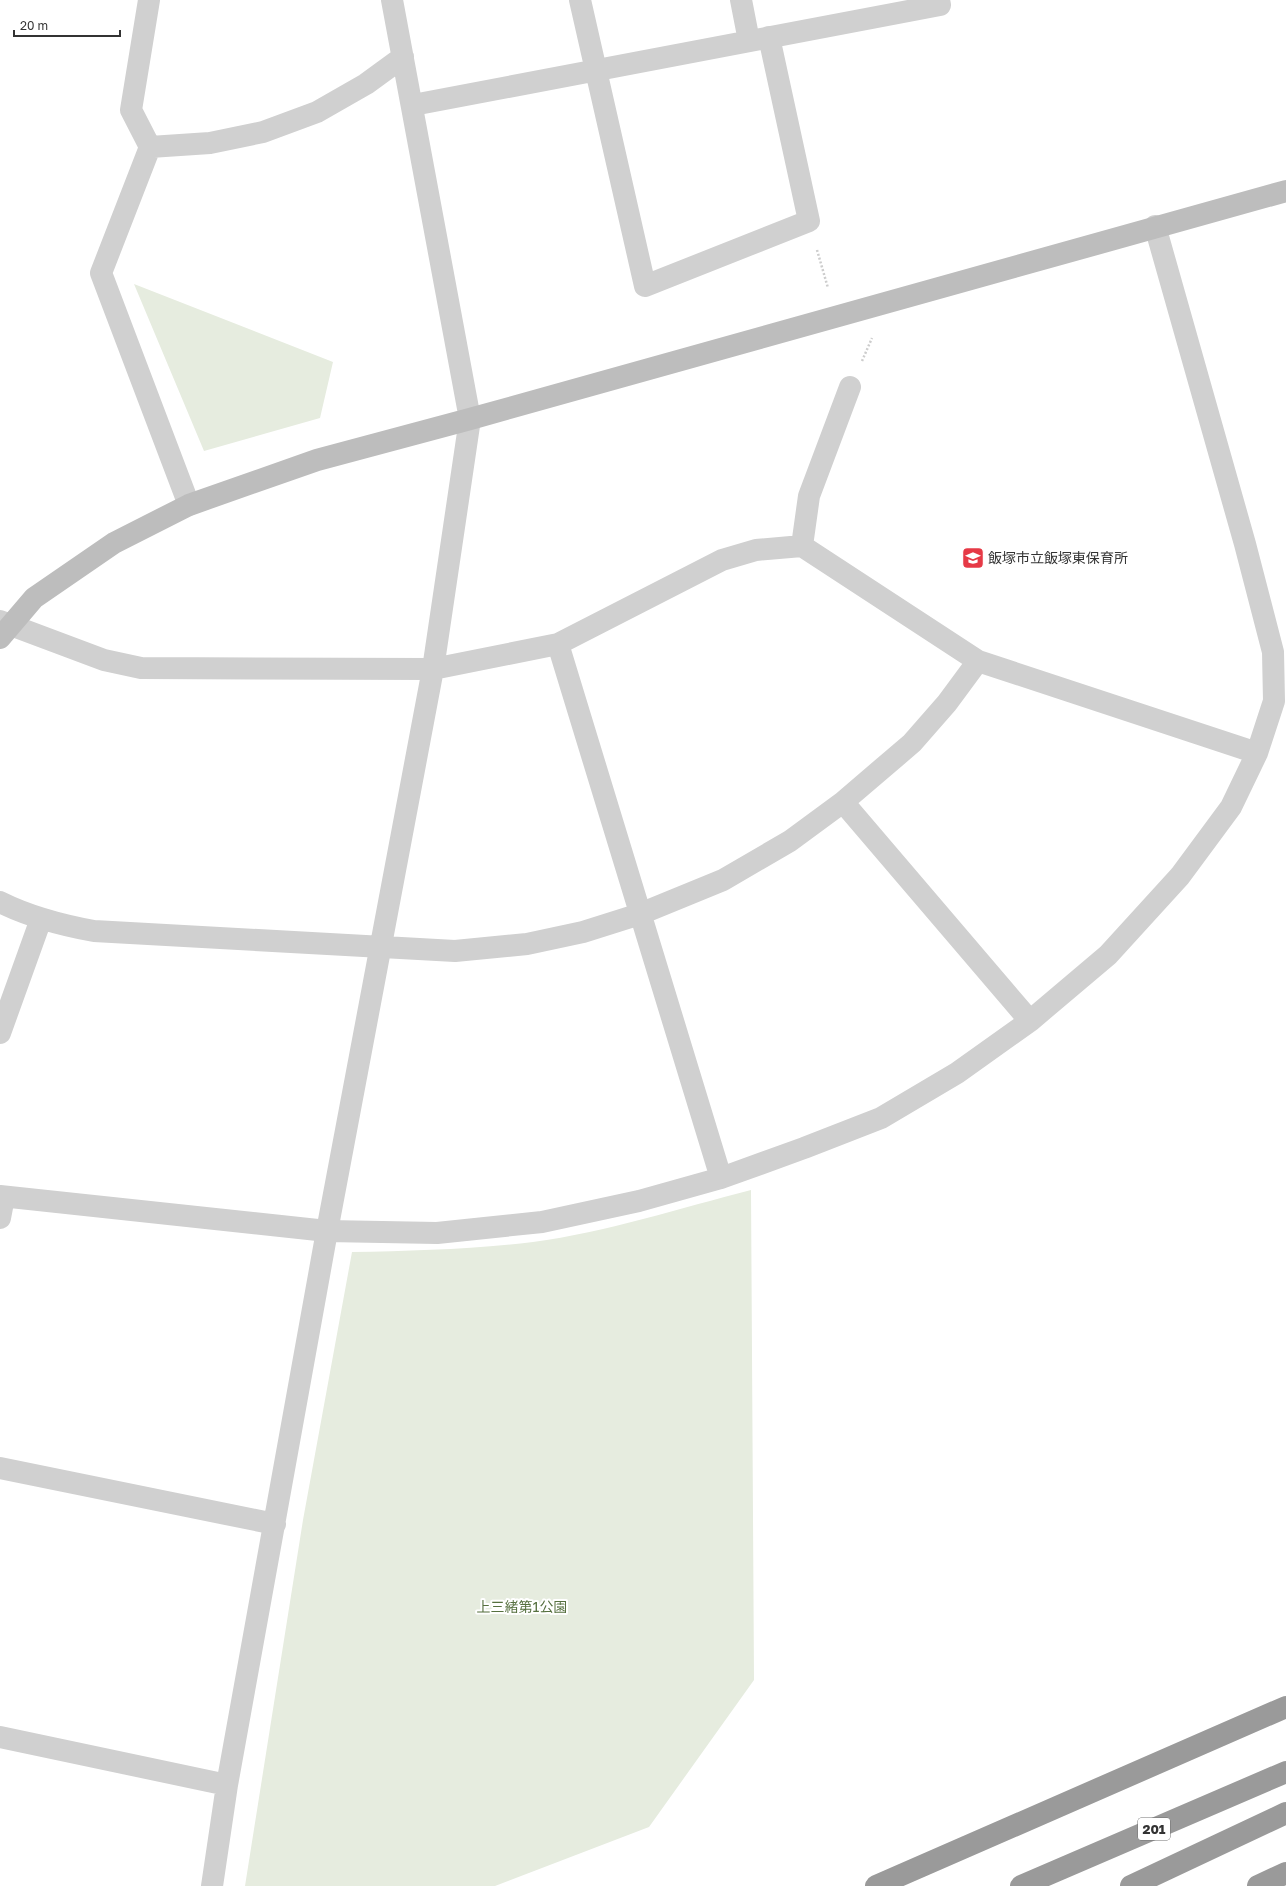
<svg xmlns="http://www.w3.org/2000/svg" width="1286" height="1886" font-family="'Golos Text','Noto Sans JP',sans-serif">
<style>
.green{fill:#e6ecdf}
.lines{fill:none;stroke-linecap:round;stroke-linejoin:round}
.path{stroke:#cdcdcd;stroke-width:2.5;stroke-dasharray:2 2;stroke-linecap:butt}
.street{stroke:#d0d0d0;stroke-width:22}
.secondary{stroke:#bdbdbd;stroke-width:22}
.highway{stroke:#9a9a9a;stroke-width:22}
.labels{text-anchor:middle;stroke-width:4;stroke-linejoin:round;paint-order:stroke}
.shield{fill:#fff;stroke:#707070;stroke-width:1}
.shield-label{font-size:13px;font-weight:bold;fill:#333}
.poi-label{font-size:14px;fill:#333;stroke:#fff;text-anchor:start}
.park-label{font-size:14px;fill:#56703f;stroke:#fff}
</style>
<rect width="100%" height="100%" fill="#fff"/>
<path class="green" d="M134 284 333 362 320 418 204 451Z
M751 1190 754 1680 649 1827 495 1886H245L303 1520 352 1252C412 1251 473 1249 533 1242 607 1232 680 1208 751 1190Z"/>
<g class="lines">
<path class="path" d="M817 250 828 288
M862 361 872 338"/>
<path class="street" d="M149 0 131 110 150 147 101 273 189 505
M580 0 645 286 809 221 769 37
M741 0 749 41
M413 105 940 5 939 0
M150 147 210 143 263 132 317 112 366 84 403 57
M802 546 809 496 850 387
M0 621 104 660 141 668 433 669 558 644 722 560 756 550 802 546 978 661 1257 753
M558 644 721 1178
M843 802 1030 1021
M0 902C30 917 61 925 94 931L455 951 527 944 583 932 640 914 723 880 790 841 843 802 912 743 947 703 978 661
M0 1033 41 919
M0 1196 327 1231 437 1233 542 1222 639 1201 721 1178 804 1148 881 1118 957 1073 1030 1021 1108 955 1180 876 1231 807 1257 753 1274 701 1273 652 1245 544 1155 226
M0 1218 4 1197
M0 1468 275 1524
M0 1737 227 1785
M212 1886 227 1785 327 1231 433 669 470 419 392 0"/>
<path class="secondary" d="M0 638 34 598 114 543 189 505 317 460 470 419 1286 191"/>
<path class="highway" d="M876 1886 1286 1707
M1021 1886 1286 1772
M1131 1886 1286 1813
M1258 1886 1286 1873"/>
</g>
<defs>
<g id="school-square" transform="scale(1.15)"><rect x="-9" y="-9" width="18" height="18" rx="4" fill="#e63946" stroke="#fff"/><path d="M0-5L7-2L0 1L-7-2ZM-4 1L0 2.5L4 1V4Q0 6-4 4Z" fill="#fff"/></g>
</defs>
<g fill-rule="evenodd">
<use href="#school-square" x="973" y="558"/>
</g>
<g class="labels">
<rect class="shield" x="1138" y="1818" width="32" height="22" rx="3"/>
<g class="shield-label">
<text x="1154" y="1834">201</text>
</g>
<g class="poi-label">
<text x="988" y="563">飯塚市立飯塚東保育所</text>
</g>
<g class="park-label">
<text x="522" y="1612">上三緒第1公園</text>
</g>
</g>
<path d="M14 30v6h106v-6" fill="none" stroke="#333333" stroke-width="2"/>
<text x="20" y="30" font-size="12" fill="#333333" stroke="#ffffff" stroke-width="3" paint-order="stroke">20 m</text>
</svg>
